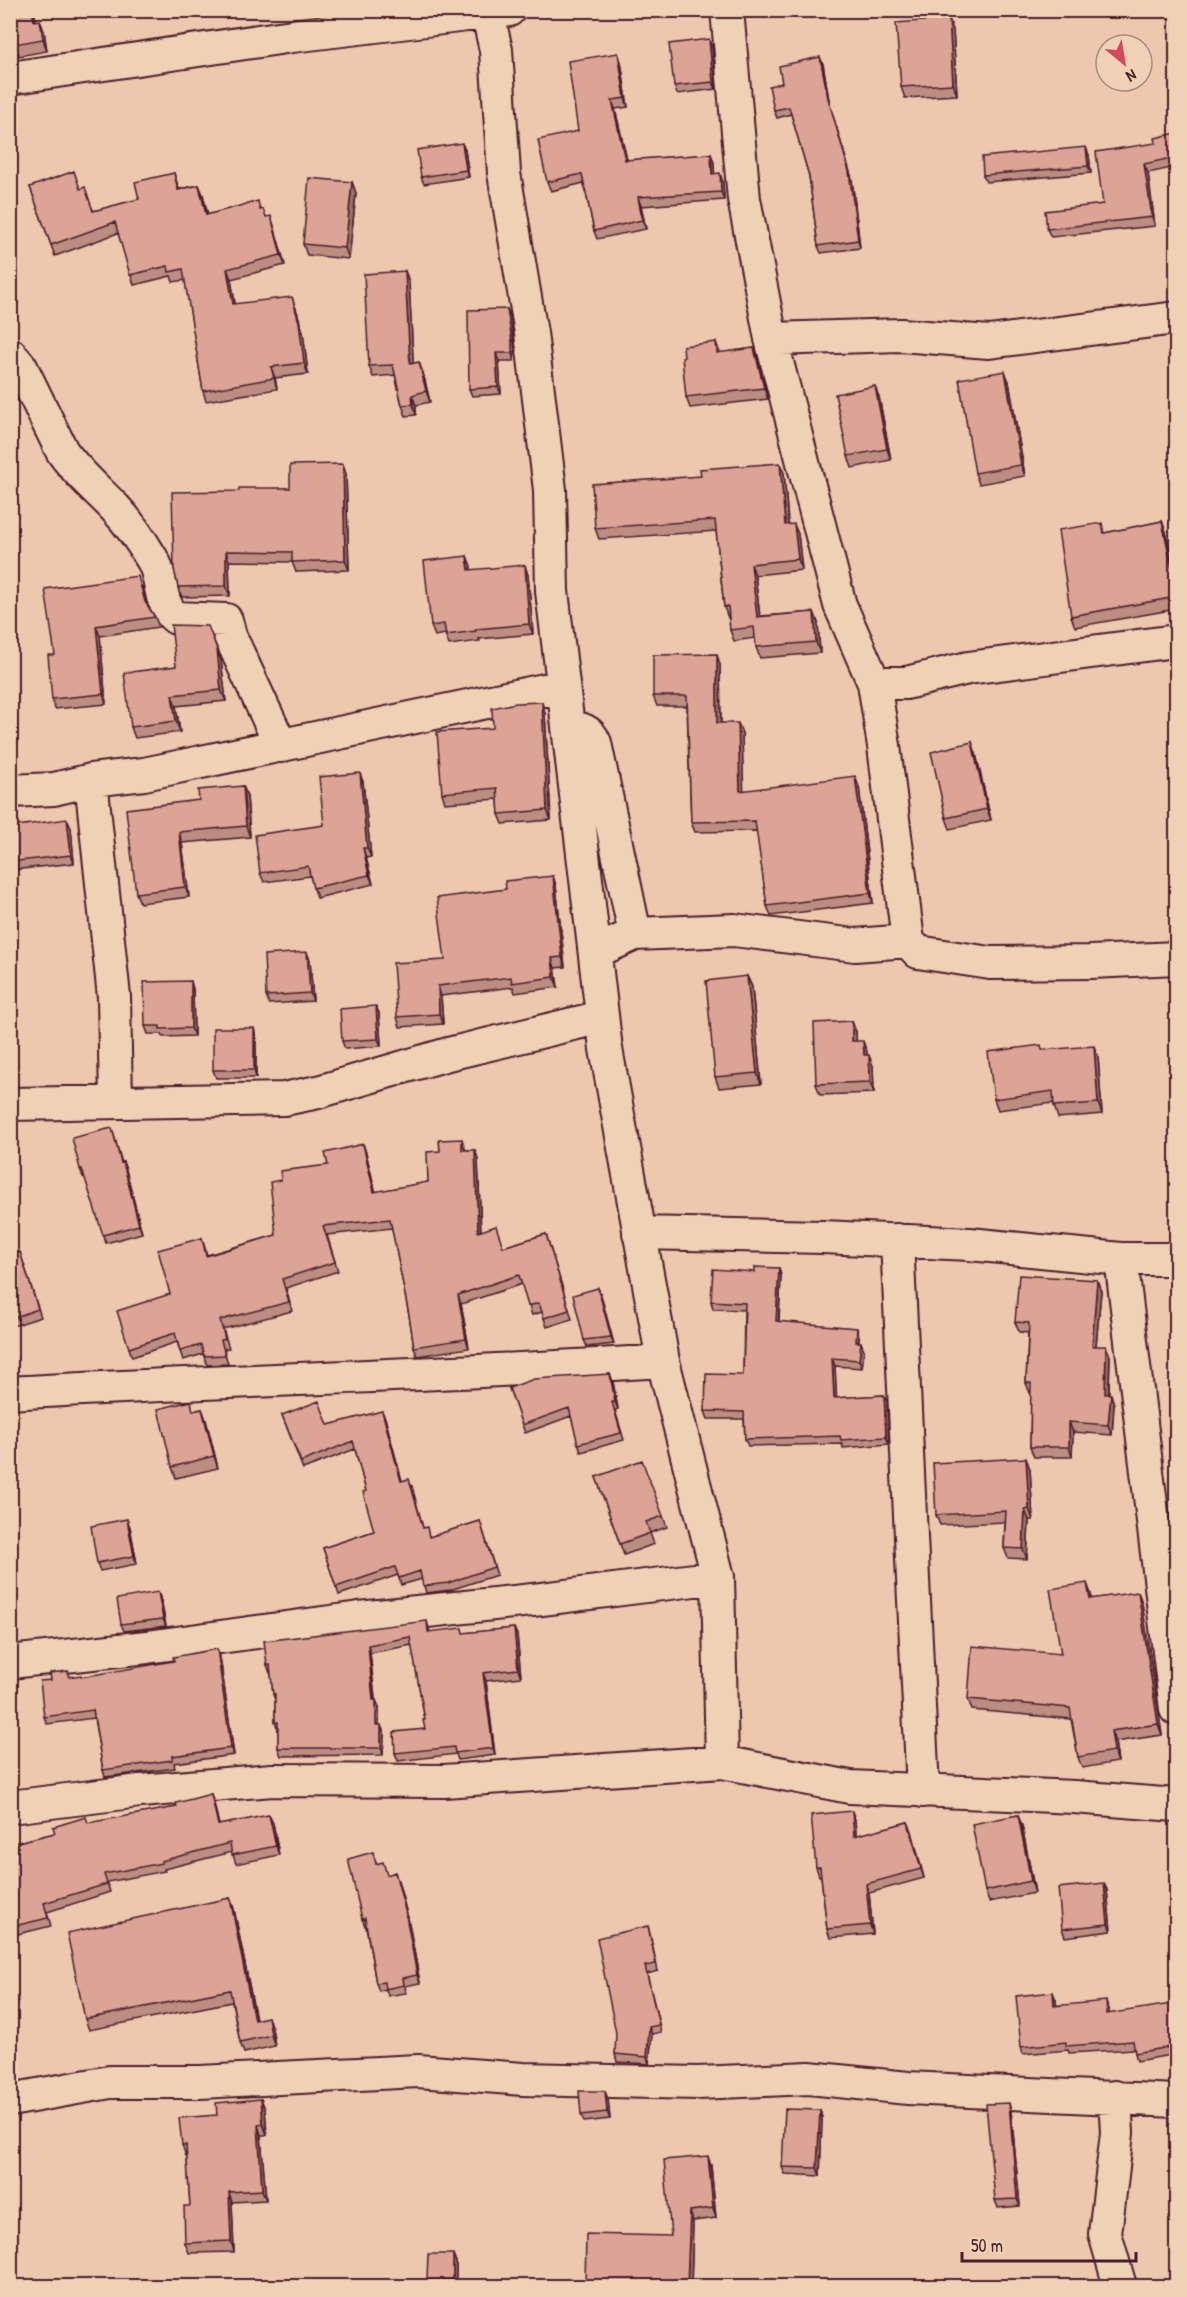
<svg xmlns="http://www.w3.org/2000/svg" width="1187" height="2297" font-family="'Patrick Hand',sans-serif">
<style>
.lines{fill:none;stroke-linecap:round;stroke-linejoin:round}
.minor-casing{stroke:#4a1f2b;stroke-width:36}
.minor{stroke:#efd2b6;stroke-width:32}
.wall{fill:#bc8d81;stroke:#4a1f2b;stroke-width:1.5}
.shaded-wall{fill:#997369;stroke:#4a1f2b;stroke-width:1.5}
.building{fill:#dba496;stroke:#4a1f2b;stroke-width:1.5}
</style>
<rect width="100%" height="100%" fill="#edc8af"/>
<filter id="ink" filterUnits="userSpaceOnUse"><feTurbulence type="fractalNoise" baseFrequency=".0167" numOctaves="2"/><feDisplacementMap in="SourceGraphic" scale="12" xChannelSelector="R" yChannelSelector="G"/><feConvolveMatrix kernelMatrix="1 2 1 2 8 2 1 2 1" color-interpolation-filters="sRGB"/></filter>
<g filter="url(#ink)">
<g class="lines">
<g class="minor-casing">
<path id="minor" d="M727 10 744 199 771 339 840 605 874 683 884 746 908 941
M488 15 496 50 504 173 531 333 550 490 552 591 606 1049 663 1361 718 1577 722 1762
M10 78 292 36 509 10
M771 339 901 335 989 342 1176 318
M10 354 21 367 62 451C77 473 98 490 116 509 130 524 142 542 152 559 164 577 157 604 176 618L226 620 230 636 281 746
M874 683H906L968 668 1176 641
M568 728C581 728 590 730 595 743L635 934
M91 780 144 774 563 686
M10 791 54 789 91 780 114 997 116 1101
M595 952 635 934 734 930 855 945 908 941 918 952 990 963 1091 962 1176 958
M10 1104 284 1099 318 1092 448 1054 602 1017
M639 1233 823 1237 970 1244 1121 1259H1176
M897 1240 923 1791
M1121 1259 1176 1709
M10 1393C228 1380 446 1375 663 1361
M10 1662 147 1647 359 1618 542 1599 718 1577
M10 1807 140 1791 272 1780 444 1781 722 1762 850 1787 1074 1797 1176 1805
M1115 2097 1117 2133 1105 2234 1120 2286
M10 2100 110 2082H200L418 2071 523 2079 698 2083 809 2078 908 2088 1176 2101"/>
</g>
<use href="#minor" class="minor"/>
</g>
<path class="wall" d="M10 10H34L36 21 44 31 47 51 19 56 14 39 10 40Z
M949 19 953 30 957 95 905 98 901 87Z
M712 47 716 89 677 94 674 86Z
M618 53 621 62 628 107 615 109 627 160 711 154 714 163V174L723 182 724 200 641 206 646 229 597 239 594 231 584 183 551 191 547 182 578 131Z
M823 64 830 106 852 179 860 248 821 253 818 246 809 176 791 114 777 118 774 110 782 83Z
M1176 133V167L1148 173 1155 226 1051 237 1047 229 1103 204Z
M465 150 469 177 424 184 421 177Z
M1089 155 1091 173 986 182 983 175Z
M174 173 179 189 199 185 203 195 208 215 263 209 266 217 274 226 285 265 231 279 235 304 296 308 303 332 308 374 275 378 277 389 206 401 203 391 185 280 173 282 171 276 134 285 118 233 55 256 30 187 80 189 94 211 139 199Z
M352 182 356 193 349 259 307 255 303 244Z
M405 271 409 282 413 363 423 373 430 402 416 405V415L406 416 402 405 395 375 373 377 369 366Z
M507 309 510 316 515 349 514 361H499L501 394 472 396 469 389Z
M716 342 720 353 754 348 758 360 768 399 690 408 686 397 684 357Z
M1009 382 1025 476 979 484 975 473Z
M879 397 891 460 852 468 848 456Z
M784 473 788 524 798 534 802 570 755 575 760 616 814 612 818 623 820 653 760 658 756 647 755 638 734 641 730 630 729 618H728L724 607 716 531 599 539 595 528Z
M346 474 349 570 296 572 292 562 229 561 230 596 182 597 178 587 239 491 290 488Z
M1162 521 1166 532 1176 580V609L1075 627 1071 616 1106 533Z
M467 556 471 570 528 575 533 634 479 639 480 641 449 645 445 634 435 636 431 626Z
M142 586 147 604 155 617 159 627 100 636 106 704 55 709 52 699 55 655Z
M217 649 221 660 226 701 176 706 180 732 135 738 131 727 176 666Z
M720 665 721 723 742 733 743 791 859 787 873 903 771 916 767 906 757 831 695 832 691 822 687 706H657L653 696Z
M545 713 551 820 503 824 499 814 498 799 445 803 442 793 493 728Z
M972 742 976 754 991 820 950 829 946 818Z
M363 782 371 857 366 858 373 884 317 898 310 876 264 882 260 873 324 825Z
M243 786 247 796 250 837 182 843 189 897 140 903 136 893 199 800Z
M10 827 71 828 74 863 13 870V873H10Z
M553 876 556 886 565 967 555 968 558 987 515 993 513 987 441 996 443 1024 400 1027 397 1017 506 889Z
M310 960 313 1001 269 1004 266 996Z
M747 976 752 987 761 1084 719 1088 715 1077Z
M193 989 194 1036 163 1037 162 1034H148L145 1026Z
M379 1013 381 1046 345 1049 342 1041Z
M856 1032V1041L867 1052V1055L873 1066 874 1093 820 1095 816 1084Z
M256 1036V1078H216L213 1070Z
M1043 1050 1098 1057 1102 1114 1058 1118 1053 1103 998 1110 994 1099Z
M114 1135 122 1163 123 1162 126 1170 142 1233 106 1243 85 1176 83 1177 80 1169Z
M363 1144 366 1153 375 1192 428 1182 440 1151 465 1148V1150H475L478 1159 481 1231 503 1247 546 1234 572 1319 547 1327 542 1312 532 1315 522 1284 461 1304 469 1348 417 1356 414 1347 409 1315 392 1228 327 1235 338 1271 286 1288 292 1311 223 1329 229 1348 224 1349 228 1364 207 1365 203 1354 183 1360 177 1342 132 1357 129 1348 170 1294 202 1238 207 1255 276 1235 281 1180 328 1165Z
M20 1252 41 1317 10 1327V1255Z
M779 1268 781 1276 779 1322 859 1336V1342L864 1350 862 1368 835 1366 836 1398 884 1395 887 1402 889 1444 843 1448 842 1444 748 1446 745 1439 744 1419H708L705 1411 743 1375 744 1310 713 1309 711 1301 755 1272Z
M1097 1280 1101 1291 1096 1346 1110 1356 1109 1394 1114 1404 1112 1435 1073 1432 1072 1457H1034L1030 1447 1031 1393H1030L1026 1383 1028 1333 1019 1332 1015 1322Z
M598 1288 614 1344 587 1347 584 1340Z
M610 1374 613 1382 618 1409 615 1410 624 1440 581 1452 571 1416 525 1433 509 1388Z
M202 1409 206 1420 218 1468 176 1478 172 1467 194 1411Z
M282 1415 328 1425 385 1418 402 1481 412 1486 423 1528 430 1537 480 1521 497 1575 450 1590 426 1593 422 1579 401 1585 398 1575 339 1595 323 1548 374 1531 366 1491 355 1449 303 1469Z
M1030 1469 1033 1520H1029L1027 1559 1008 1558 1004 1548 1005 1522 940 1525 936 1515Z
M596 1477 663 1516 667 1527 650 1533 654 1544 624 1555Z
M130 1527 137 1564 100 1571 97 1563Z
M158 1592 161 1600 166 1626 124 1631 121 1624Z
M1138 1592 1142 1603 1162 1735 1115 1742 1118 1762 1082 1768 1078 1757 1071 1719 972 1710 968 1699 1061 1654 1091 1594 1092 1599Z
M427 1621 430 1632 464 1633 514 1628 517 1635 521 1677 486 1681 495 1755 458 1760 456 1754 398 1761 395 1753 425 1729V1720L412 1645 370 1653 375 1700 379 1707V1725L384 1733 383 1755 281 1756 278 1748V1729L275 1722V1700L273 1694 271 1673H270L267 1665Z
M220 1657 234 1755 174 1763 175 1768 105 1777 103 1770 94 1718 47 1724 44 1717 51 1680 68 1671 70 1677H82Z
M211 1794 219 1825 273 1823 279 1855 236 1864 232 1852 164 1869 165 1871 107 1882 110 1892 47 1912 51 1926 10 1936V1844L55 1833 89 1823 177 1807Z
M855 1820 856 1836 908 1822 924 1878 869 1893 873 1934 830 1938 827 1929 821 1876H819L816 1867Z
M1022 1826 1035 1893 989 1902 985 1891Z
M377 1863 387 1874 398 1880 408 1918 420 1983 405 1986 406 1993 388 1996 386 1989 379 1991 376 1983 366 1926H365L362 1919Z
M1107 1890 1111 1931 1065 1937 1062 1929Z
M230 1898 234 1909 256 2019 272 2028 275 2046 244 2053 240 2042 232 2002 89 2030 85 2019Z
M648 1926 650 1934 658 1971 647 1974 661 2032 652 2034 649 2064 617 2062 615 2054Z
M1056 2000V2005L1109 2009V2014L1174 2011 1176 2028V2054L1137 2061 1134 2049 1069 2053 1068 2050 1023 2054 1021 2047Z
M261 2099 265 2109 267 2135H261L266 2200 232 2202 234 2252 189 2253 185 2243 190 2206 187 2156H186L182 2145 217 2115Z
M608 2099 610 2119 584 2122 581 2115Z
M820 2110 822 2118 820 2176 785 2174 782 2167Z
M1011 2111 1020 2206 998 2208 995 2200Z
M711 2166 716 2218 693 2221 691 2286H585L671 2236Z
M456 2262V2286H430L427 2280Z"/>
<path class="shaded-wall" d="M32 10H34L38 32 34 21Z
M949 19 953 30 957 95 953 84Z
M40 20 44 31 47 51 43 39Z
M709 39 712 47 716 89 713 82Z
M618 53 621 62 628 107 625 98Z
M820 57 823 64 830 106 852 179 860 248 858 240Z
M612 100 615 109 629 168 625 160Z
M462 143 465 150 469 177 466 170Z
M1086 147 1089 155 1091 173 1088 166Z
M711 154 714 163 715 183 712 174Z
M1144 164 1148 173 1155 226 1152 217Z
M720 173 723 182 724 200 721 192Z
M352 182 356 193 349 259 345 248Z
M199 185 203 195 210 226 206 215Z
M638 197 641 206 646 229 642 220Z
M271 216 274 226 285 265 281 255Z
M227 269 231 279 237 315 233 304Z
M405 271 409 282 414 375 410 364Z
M292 297 303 332 308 374 304 363Z
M507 309 510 316 515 349 514 361 512 353Z
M754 348 758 360 768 399 764 388Z
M496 353 499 361 501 394 498 387Z
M419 362 423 373 430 402 426 391Z
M271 367 275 378 277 389Z
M1005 371 1009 382 1025 476 1021 465Z
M875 386 879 397 891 460 887 449Z
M412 395 416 405V415L413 404Z
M780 463 784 473 789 535 785 525Z
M343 464 346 474 349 570 345 560Z
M1162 521 1166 532 1176 580V588Z
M794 524 798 534 802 570 798 559Z
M226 551 229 561 230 596 226 586Z
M467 556 471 566 472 580 469 570Z
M751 564 755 575 761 627 757 617Z
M525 565 528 575 533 634 529 624Z
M814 612 818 623 820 653 816 642Z
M96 626 100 636 106 704 103 694Z
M217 649 221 660 226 701 221 690Z
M717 654 720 665 721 734 717 723Z
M172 695 176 706 180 732 176 721Z
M542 702 545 713 551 820 547 810Z
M738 723 742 733 744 802 740 791Z
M972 742 976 754 991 820 987 809Z
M360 773 363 782 371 857 367 848Z
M855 776 859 787 873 903 870 893Z
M243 786 247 796 250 837 246 826Z
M67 819 71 828 74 863 71 855Z
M179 832 182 843 189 897 185 887Z
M363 848 366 858 373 884 369 875Z
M553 876 556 886 565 967 562 957Z
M307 952 310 960 313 1001 310 993Z
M552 958 555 968 558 987 554 977Z
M747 976 752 987 761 1084 757 1073Z
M191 981 193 989 194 1036 191 1028Z
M438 986 441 996 443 1024 439 1014Z
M376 1006 379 1013 381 1046 378 1039Z
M852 1021 856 1032 857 1053 852 1041Z
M254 1028 256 1036V1078L254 1070Z
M863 1041 867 1052 868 1066 864 1055Z
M1094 1046 1098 1057 1102 1114 1098 1103Z
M869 1055 873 1066 874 1093 870 1082Z
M462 1139 465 1148V1159L462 1150Z
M363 1144 366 1153 378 1201 374 1192Z
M475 1150 478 1159 481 1241 478 1232Z
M123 1162 126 1170 142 1233 139 1225Z
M779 1268 781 1276 778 1329 776 1321Z
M1097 1280 1101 1291 1095 1356 1092 1346Z
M598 1288 601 1295 614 1344 611 1337Z
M458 1295 461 1304 469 1348 466 1339Z
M857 1328 859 1336 858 1349 856 1342Z
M861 1342 864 1350 862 1368 859 1360Z
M1106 1346 1110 1356 1108 1404 1105 1394Z
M832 1358 835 1366 837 1406 834 1398Z
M610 1374 613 1382 618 1409 615 1402Z
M1111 1394 1114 1404 1112 1435 1108 1425Z
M884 1395 887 1402 889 1444 886 1437Z
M202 1409 206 1420 218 1468 214 1456Z
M382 1411 385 1418 404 1489 401 1481Z
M1069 1422 1073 1432 1072 1457 1069 1447Z
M1026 1458 1030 1469 1033 1520 1029 1509Z
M1025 1510 1029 1520 1027 1559 1023 1549Z
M127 1519 130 1527 137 1564 134 1556Z
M1087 1583 1091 1594 1094 1611 1090 1599Z
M158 1592 161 1600 166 1626 163 1619Z
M1138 1592 1142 1603 1162 1735 1158 1724Z
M514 1628 517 1635 521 1677 518 1669Z
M368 1645 370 1653 376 1707V1700L379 1707V1733L376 1725Z
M217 1649 220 1657 234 1755 231 1748Z
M483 1673 486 1681 495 1755 493 1748Z
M381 1725 384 1733 383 1755 381 1748Z
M1111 1731 1115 1742 1118 1762 1114 1751Z
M211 1794 214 1803 221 1834 218 1825Z
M852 1811 855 1820 857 1845 854 1836Z
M269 1815 273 1823 279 1855 276 1846Z
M1018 1815 1022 1826 1035 1893 1031 1881Z
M908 1822 912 1831 924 1878 921 1869Z
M395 1872 408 1918 420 1983 417 1975Z
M1104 1883 1107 1890 1111 1931 1108 1924Z
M866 1884 869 1893 873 1934 870 1925Z
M230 1898 234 1909 258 2031 254 2020Z
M1053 1992 1056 2000 1057 2013 1054 2006Z
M1106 2001 1109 2009 1110 2022 1107 2014Z
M1171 2004 1174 2011 1176 2028V2036Z
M268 2017 272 2028 275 2046 271 2035Z
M649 2027 652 2034 649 2064 647 2057Z
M605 2091 608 2099 610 2119 607 2112Z
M261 2099 265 2109 267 2135 263 2124Z
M1009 2103 1011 2111 1020 2206 1017 2199Z
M820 2110 822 2118 820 2176 817 2168Z
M258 2125 261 2135 266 2200 262 2190Z
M708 2156 711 2166 716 2218 713 2208Z
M229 2192 232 2202 234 2252 231 2241Z
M690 2211 693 2221 691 2286H687Z
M453 2254 456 2262V2286L453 2280Z"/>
<path class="building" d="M10 10H32L34 21 40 20 43 39 15 44 12 28H10Z
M949 19 953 84 901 87 896 23Z
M709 39 713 82 674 86 669 44Z
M618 53 625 98 612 100 625 160 711 154 712 174 720 173 721 192 638 197 642 220 594 231 582 174 547 182 538 140 578 131 568 61Z
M820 57 828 98 849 171 858 240 818 246 809 176 789 107 774 110 769 86 782 83 779 66Z
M1176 133V157L1144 164 1152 217 1047 229 1045 211 1103 204 1096 152 1156 143 1155 138Z
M462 143 466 170 421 177 417 150Z
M1086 147 1088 166 983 175 982 157Z
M74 171 80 189 85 187 93 211 139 199 135 182 174 173 178 190 199 185 206 215 258 201 260 210 263 209 266 217 271 216 281 255 227 269 233 304 292 297 299 322 304 363 271 367 274 378 203 391 183 269 169 272 168 266 130 275 115 222 51 245 30 187Z
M309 178 352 182 345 248 303 244Z
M405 271 410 364 419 362 426 391 412 395 413 404 402 405 393 365 369 366 364 274Z
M507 309 512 341V353H496L498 387 469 389 468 310Z
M716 342 717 353 754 348 764 388 686 397 682 357H684L683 346Z
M1005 371 1021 465 975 473 959 379Z
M875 386 887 449 848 456 835 394Z
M780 463 785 525 794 524 798 559 751 564 757 617 814 612 816 642 756 647 754 627 730 630 728 606 724 607 715 520 595 528 592 484 701 476 700 469Z
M343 464 345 560 292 562V552L226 551V586L178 587 174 569 172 492 239 491V488H290V465Z
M1162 521 1176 588V597L1071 616 1058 530 1102 523 1104 533Z
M467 556 469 570 525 565 529 624 476 629V631L446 635 444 624 431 626 424 561Z
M138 576 145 602 155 617 96 626 103 694 52 699 48 655H55L45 589Z
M171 625 208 626 217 649 221 690 172 695 176 721 131 727 124 673 176 666Z
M717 654V723H738L740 791 855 776 870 893 767 906 755 821 691 822 687 696H653V655Z
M542 702 547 810 499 814 497 788 442 793 437 732 493 728 492 708 516 703Z
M972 742 987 809 946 818 931 752Z
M360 773 367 848H363L369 875 313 888 308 866 260 873 255 835 324 825 319 777Z
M243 786 246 826 179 832 185 887 136 893 126 809 199 800 198 790Z
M67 819 71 855 10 862V827Z
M553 876 562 957 552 958 554 977 512 983 511 977 438 986 439 1014 397 1017 393 963 445 960 437 898 506 889 505 881Z
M307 952 310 993 266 996 264 955Z
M747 976 757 1073 715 1077 706 981Z
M191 981V1028L160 1029V1026H145L144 982Z
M376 1006 378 1039 342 1041 340 1009Z
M852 1021V1041H863L864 1055H869L870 1082 816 1084 814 1023Z
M213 1028H254V1070H213Z
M1041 1045 1042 1050 1094 1046 1098 1103 1054 1106 1053 1091 994 1099 988 1052Z
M112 1128 121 1163 123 1162 139 1225 103 1235 82 1169H80L72 1138Z
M462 1139V1150H475L478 1232 496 1226 503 1247 546 1234 569 1310 544 1318 539 1303 528 1306 519 1275 458 1295 466 1339 414 1347 409 1315 390 1219 323 1226 335 1262 282 1279 289 1302 220 1320 225 1339 221 1340 225 1355 204 1356 201 1345 180 1351 175 1333 129 1348 117 1311 170 1294 158 1250 202 1238 206 1256 276 1235 270 1182 281 1180 280 1171 328 1165 325 1153 363 1144 374 1192 428 1182 427 1152 440 1151 439 1140Z
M20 1252 38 1309 10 1319V1255Z
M755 1267 779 1268 776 1321 857 1328 856 1342H861L859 1360 832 1358 834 1398 884 1395 886 1437 841 1440 840 1436 745 1439 744 1412 705 1411 706 1374 743 1375 745 1303 711 1301 713 1269 755 1272Z
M1019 1275 1097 1280 1092 1346H1106L1105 1394H1111L1108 1425 1069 1422V1447H1030L1031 1383H1026L1029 1323 1015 1322Z
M598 1288 611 1337 584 1340 573 1295Z
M610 1374 615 1402H612L621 1433 578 1444 569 1408 522 1425 509 1388 534 1379Z
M191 1401 193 1411 202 1409 214 1456 172 1467 158 1409Z
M319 1401 328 1425 382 1411 401 1481 409 1479 423 1528 427 1527 429 1537 480 1521 494 1567 448 1583 423 1586 420 1571 399 1578 395 1567 336 1587 323 1548 374 1531 363 1492 366 1491 353 1441 301 1462 282 1415Z
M1026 1458 1029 1509 1025 1510 1023 1549 1004 1548 1006 1511 936 1515 933 1463Z
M642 1460 663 1516 646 1522 650 1533 620 1544 596 1477Z
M127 1519 134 1556 97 1563 91 1526Z
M1087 1583 1090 1599 1138 1592 1158 1724 1111 1731 1114 1751 1078 1757 1070 1708 968 1699 972 1646 1061 1654 1050 1589Z
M158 1592 163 1619 121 1624 117 1599Z
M427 1621 428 1632 462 1628 463 1633 514 1628 518 1669 483 1673 493 1748 455 1753 454 1747 395 1753 394 1732 425 1729 423 1720H425L410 1637 368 1645 373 1700H376V1725H381V1748H278V1722H275V1694H273L270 1665H267L264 1641Z
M217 1649 231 1748 172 1756V1760L103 1770 93 1710 44 1717 40 1681 51 1680 50 1673 68 1671 69 1677 81 1675 82 1677 174 1661 173 1657Z
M211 1794 218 1825 269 1815 276 1846 232 1855 230 1843 161 1861 162 1863 104 1874 107 1884 44 1903 48 1918 10 1927V1844L55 1833 53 1827 86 1817 88 1823 177 1807 176 1803Z
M852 1811 854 1836 908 1822 921 1869 866 1884 870 1925 827 1929 820 1867H816L811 1815Z
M1018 1815 1031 1881 985 1891 972 1824Z
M373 1852 376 1864 383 1862 387 1875 395 1872 405 1910 417 1975 403 1978 404 1985 385 1989 384 1982 376 1983 365 1918 362 1919 348 1859Z
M1104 1883 1108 1924 1062 1929 1058 1888Z
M230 1898 254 2020 268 2017 271 2035 240 2042 230 1990 85 2019 67 1933Z
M648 1926 656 1964 645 1966 659 2025 649 2027 647 2057 615 2054 616 2033 597 1938Z
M1053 1992 1054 2006 1106 2001 1107 2014 1171 2004 1176 2036V2046L1135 2053 1133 2041 1066 2046V2042L1021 2047 1016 1996Z
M579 2091H605L607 2112 581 2115Z
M261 2099 263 2124 258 2125 262 2190 229 2192 231 2241 185 2243 184 2206H190L186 2145H182L179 2118 217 2115 216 2103Z
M1009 2103 1017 2199 995 2200 986 2104Z
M785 2109 820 2110 817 2168 782 2167Z
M708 2156 713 2208 690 2211 687 2286H585L586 2234 671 2236 664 2160Z
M428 2254H453V2280H427Z"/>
</g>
<rect width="1187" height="2297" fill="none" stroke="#efd2b6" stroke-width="36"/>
<rect x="18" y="18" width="1151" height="2261" fill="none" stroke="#4a1f2b" stroke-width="2" filter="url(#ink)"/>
<g transform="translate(1124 63) rotate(150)"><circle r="28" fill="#efd2b6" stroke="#ad8a7e" stroke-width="1.5"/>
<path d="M0-4.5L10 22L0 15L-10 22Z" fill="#d1495b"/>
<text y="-9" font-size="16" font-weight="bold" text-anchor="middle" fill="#4a1f2b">N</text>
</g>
<path d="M962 2252v9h174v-9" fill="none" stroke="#4a1f2b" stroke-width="3"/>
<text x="971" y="2252" font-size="18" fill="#4a1f2b" stroke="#efd2b6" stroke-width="4.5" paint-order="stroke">50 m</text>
</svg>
